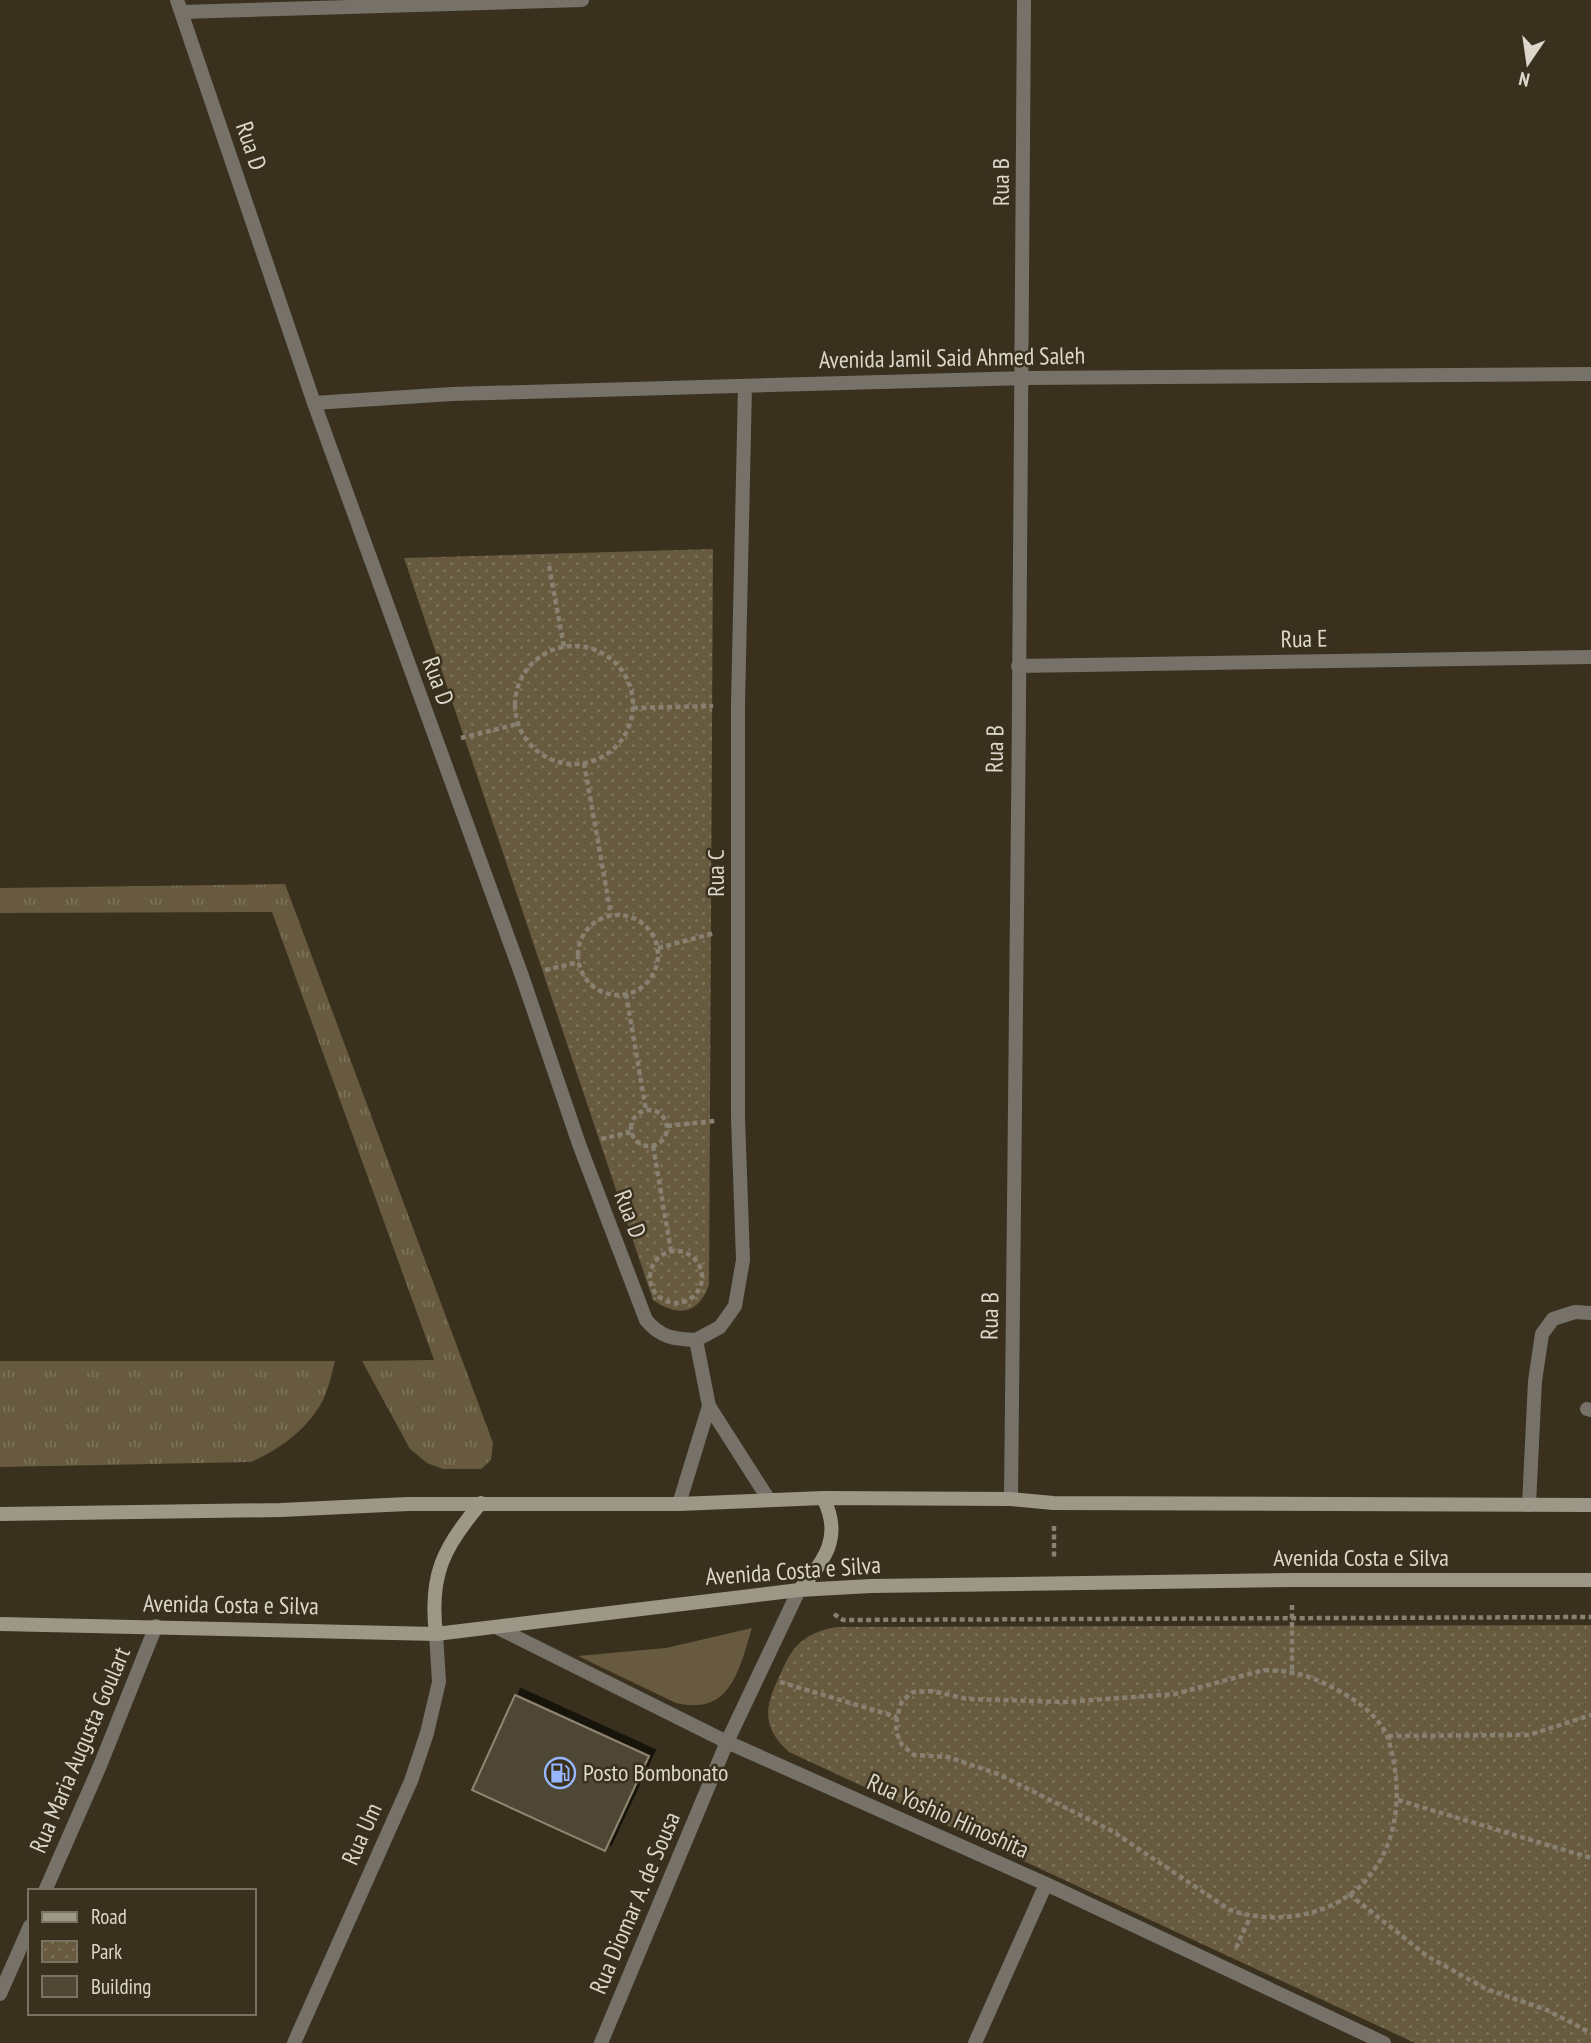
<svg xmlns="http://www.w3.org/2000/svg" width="1591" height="2043" font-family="'PT Sans Narrow',sans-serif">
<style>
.grass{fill:url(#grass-tufts)}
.park{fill:url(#park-dots)}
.garden{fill:#675a3e}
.building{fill:#504734;stroke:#8f8570;stroke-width:2;filter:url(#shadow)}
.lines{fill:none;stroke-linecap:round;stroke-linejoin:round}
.path{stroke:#888172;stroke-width:4.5;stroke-dasharray:5 3.5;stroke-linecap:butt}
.service{stroke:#777269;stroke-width:14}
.minor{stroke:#777269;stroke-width:14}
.secondary{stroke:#9d9788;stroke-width:14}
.labels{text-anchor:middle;stroke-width:5;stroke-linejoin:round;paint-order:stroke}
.street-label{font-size:24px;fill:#dcd6cb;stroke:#39311e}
.poi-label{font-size:24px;fill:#dcd6cb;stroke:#39311e;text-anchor:start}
</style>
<defs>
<pattern id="grass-tufts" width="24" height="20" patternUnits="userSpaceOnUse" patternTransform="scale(1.75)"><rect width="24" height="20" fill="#675a3e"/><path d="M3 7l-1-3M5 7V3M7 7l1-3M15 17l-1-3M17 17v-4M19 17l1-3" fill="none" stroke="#7c7159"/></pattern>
<pattern id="park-dots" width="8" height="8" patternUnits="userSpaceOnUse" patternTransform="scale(1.75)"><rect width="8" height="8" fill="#675a3e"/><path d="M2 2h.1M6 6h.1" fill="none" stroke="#7c7159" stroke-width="1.8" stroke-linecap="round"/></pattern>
<filter id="shadow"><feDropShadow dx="6" dy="-6" stdDeviation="0" flood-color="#0009"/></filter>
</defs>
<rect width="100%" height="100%" fill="#39311e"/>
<path class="grass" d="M285 884 493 1443 491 1460 481 1469H443L427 1463 410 1449 362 1361 434 1360 272 912 0 913V888Z
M0 1361H335C332 1373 329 1386 324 1398 310 1427 281 1449 251 1462L0 1467Z"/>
<path class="park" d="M713 549 709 1285C698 1315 678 1317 653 1300L404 558Z
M1591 1625V2043H1415L789 1752C760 1726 765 1705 781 1673 786 1661 792 1649 802 1641 813 1632 825 1629 838 1627Z"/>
<path class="garden" d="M752 1628C739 1670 731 1716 676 1703L578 1656 666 1648Z"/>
<path class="building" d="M515 1695 649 1756 605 1851 472 1790Z"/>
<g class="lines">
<path class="path" d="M549 566 564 647
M515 705a59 59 0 1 1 118 0a59 59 0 1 1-118 0Z
M633 708 713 706
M461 738 518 724
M584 763 611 915
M578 955a40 40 0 1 1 80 0a40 40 0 1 1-80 0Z
M658 948 715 933
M545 970 579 962
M626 994 646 1110
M631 1128a18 18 0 1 1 36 0a18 18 0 1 1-36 0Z
M667 1126 715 1121
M601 1139 631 1132
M653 1146 671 1251
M650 1277a26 26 0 1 1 52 0a26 26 0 1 1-52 0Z
M1054 1526V1560
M1292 1605V1671
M834 1614 843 1620 1591 1617
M1264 1670C1296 1671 1312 1676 1339 1691 1358 1701 1375 1714 1386 1733 1389 1739 1390 1747 1392 1753 1401 1793 1398 1836 1374 1870 1343 1915 1279 1927 1230 1910L1112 1831 998 1774 948 1757 914 1755 902 1745 896 1732 897 1717 902 1701 913 1692 933 1691 967 1699 1066 1702 1175 1694Z
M780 1682 897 1717
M1388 1736 1529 1735 1591 1715
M1398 1800 1591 1858
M1349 1894 1427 1956 1486 1989 1547 2010 1591 2033
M1236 1948 1250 1917"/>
<path class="service" d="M1587 1409 1591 1410
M1529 1505 1535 1381 1542 1334 1553 1319 1575 1312 1591 1313"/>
<path class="minor" d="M177 0 314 403 522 976 579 1144 646 1320C661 1338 674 1339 696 1340
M182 12 582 0
M314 403 452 394 1024 378 1591 374
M1018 666 1591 657
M696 1340 720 1327 735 1306 743 1260 738 1118V705L745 386
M696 1340 709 1406 769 1500
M1011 1499C1015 999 1023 500 1024 0
M679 1504 709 1406
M496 1627 727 1742 1046 1884 1384 2043
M45 1891 99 1768 156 1626
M0 1994 30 1926
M294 2043 411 1781 427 1733 439 1682 436 1634
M601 2043 727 1742 799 1590
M975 2043 1046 1884"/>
<path class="secondary" d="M0 1514 281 1510 408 1504H679L823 1498 1011 1499 1053 1503 1591 1505
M799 1590C825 1561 843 1536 823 1498
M0 1624 436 1634 799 1590 871 1586 1292 1580H1591
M436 1634C429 1576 443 1547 481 1503"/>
</g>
<defs>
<g id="fuel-ring" transform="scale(1.575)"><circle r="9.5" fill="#39311e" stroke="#97b6fd" stroke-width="1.5"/><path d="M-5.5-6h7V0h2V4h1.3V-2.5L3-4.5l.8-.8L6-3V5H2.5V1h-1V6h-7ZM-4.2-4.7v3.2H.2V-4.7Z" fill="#97b6fd"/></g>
</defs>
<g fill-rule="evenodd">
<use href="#fuel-ring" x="560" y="1773"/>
</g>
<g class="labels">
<g class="street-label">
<text transform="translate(251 146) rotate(71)" y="8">Rua D</text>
<text transform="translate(1001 182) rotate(-90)" y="8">Rua B</text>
<text transform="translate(952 358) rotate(-1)" y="8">Avenida Jamil Said Ahmed Saleh</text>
<text transform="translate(1304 639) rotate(-1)" y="8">Rua E</text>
<text transform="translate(438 681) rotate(70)" y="8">Rua D</text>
<text transform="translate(995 749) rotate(-89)" y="8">Rua B</text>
<text transform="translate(716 873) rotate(-90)" y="8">Rua C</text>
<text transform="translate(630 1214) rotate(69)" y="8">Rua D</text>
<text transform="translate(990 1316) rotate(-89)" y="8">Rua B</text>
<text x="1361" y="1566">Avenida Costa e Silva</text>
<text transform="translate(793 1571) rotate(-4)" y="8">Avenida Costa e Silva</text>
<text transform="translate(231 1605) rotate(1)" y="8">Avenida Costa e Silva</text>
<text transform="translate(80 1750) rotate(-67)" y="8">Rua Maria Augusta Goulart</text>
<text transform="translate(948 1816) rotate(24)" y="8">Rua Yoshio Hinoshita</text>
<text transform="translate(362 1834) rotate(-66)" y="8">Rua Um</text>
<text transform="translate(635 1903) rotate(-67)" y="8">Rua Diomar A. de Sousa</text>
</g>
<g class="poi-label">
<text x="583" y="1781">Posto Bombonato</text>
</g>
</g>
<rect x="28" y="1889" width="228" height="126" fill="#39311e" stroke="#7a7363" stroke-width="2"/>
<rect x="42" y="1912" width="35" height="10" fill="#9d9788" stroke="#7a7363" stroke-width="2"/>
<text x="91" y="1924" font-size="21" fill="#dcd6cb">Road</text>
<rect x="42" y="1941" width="35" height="21" fill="url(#park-dots)" stroke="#7a7363" stroke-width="2"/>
<text x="91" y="1959" font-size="21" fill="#dcd6cb">Park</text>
<rect x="42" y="1976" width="35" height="21" fill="#504734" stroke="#7a7363" stroke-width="2"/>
<text x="91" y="1994" font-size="21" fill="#dcd6cb">Building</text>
<g transform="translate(1528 63) rotate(193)" stroke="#39311e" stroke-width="5" paint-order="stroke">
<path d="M0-5L12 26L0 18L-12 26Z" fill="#dcd6cb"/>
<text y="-10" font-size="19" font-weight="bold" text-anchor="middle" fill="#dcd6cb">N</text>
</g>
</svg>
